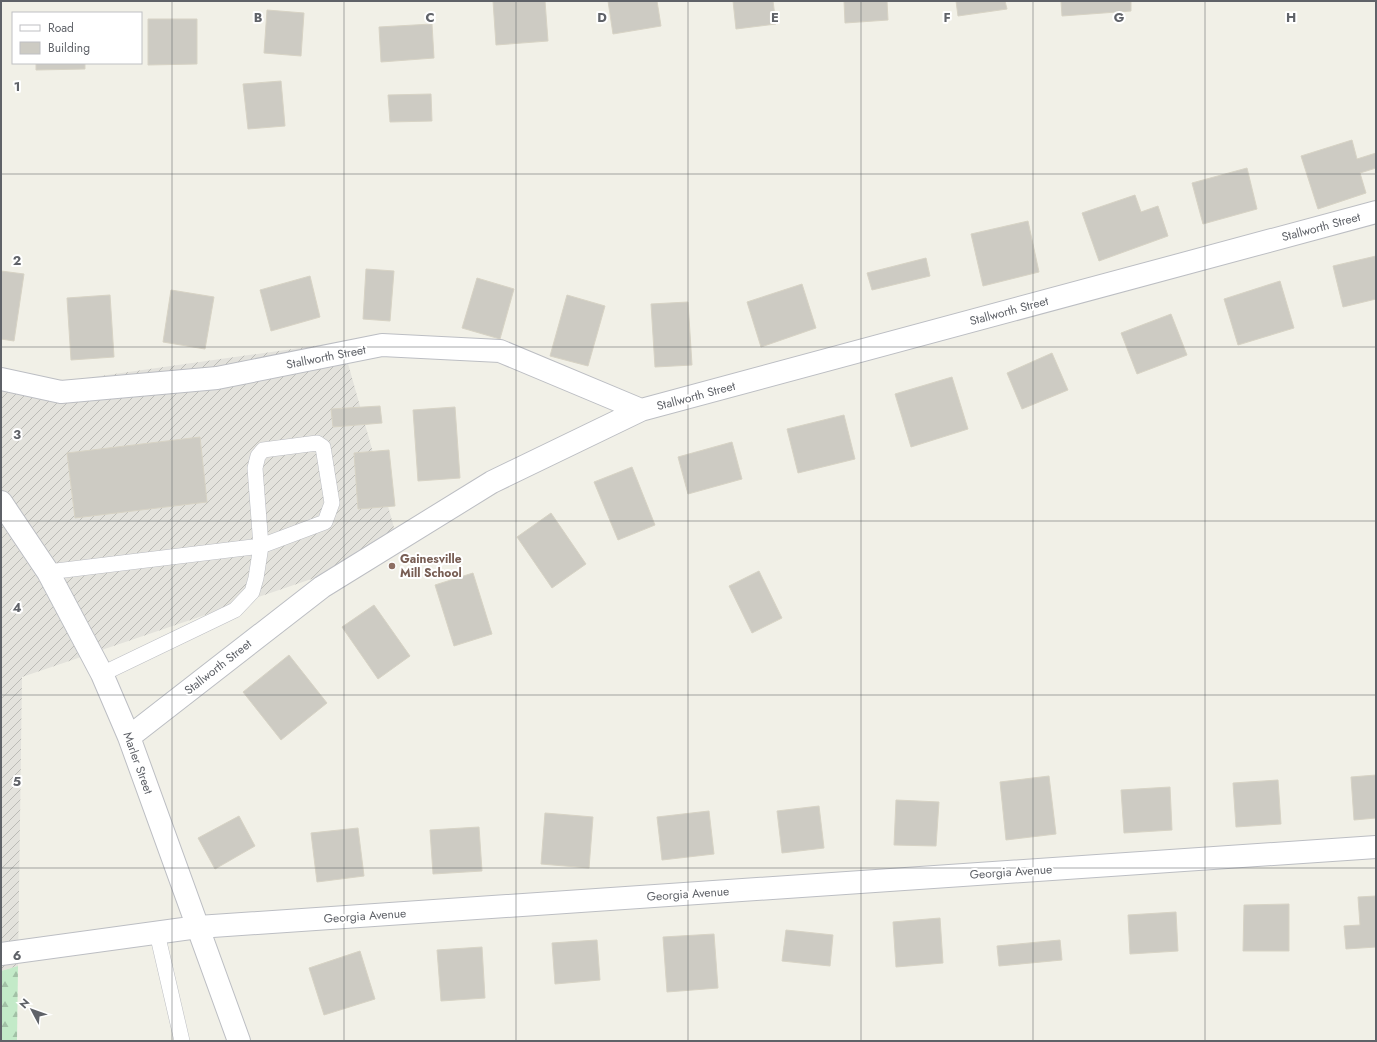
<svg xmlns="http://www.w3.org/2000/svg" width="1377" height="1042" font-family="Jost,sans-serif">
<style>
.industrial{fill:url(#industrial-furrows)}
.forest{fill:url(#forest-firs)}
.building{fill:#cdcbc3;stroke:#d7d3c5}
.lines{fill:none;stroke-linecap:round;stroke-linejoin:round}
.service-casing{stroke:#bcbec3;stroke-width:16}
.minor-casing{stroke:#bcbec3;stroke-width:24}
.service{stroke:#fff;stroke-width:15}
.minor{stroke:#fff;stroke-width:22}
.grid{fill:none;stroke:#5f6268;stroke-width:1;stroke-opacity:0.55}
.education-dot{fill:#8d6e63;stroke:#fff;stroke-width:1.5}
.labels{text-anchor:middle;stroke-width:4;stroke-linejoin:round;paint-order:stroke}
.street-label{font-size:12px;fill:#5f6268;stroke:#fff}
.education-label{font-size:12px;font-weight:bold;fill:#785e54;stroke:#fff;text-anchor:start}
.grid-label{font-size:13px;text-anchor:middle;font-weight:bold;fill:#5f6268;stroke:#fff;stroke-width:4;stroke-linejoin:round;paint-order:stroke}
</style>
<defs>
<pattern id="industrial-furrows" width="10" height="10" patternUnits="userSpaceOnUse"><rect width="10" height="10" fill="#e3e2dc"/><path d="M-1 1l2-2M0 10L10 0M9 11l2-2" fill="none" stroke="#bbbbb6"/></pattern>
<pattern id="forest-firs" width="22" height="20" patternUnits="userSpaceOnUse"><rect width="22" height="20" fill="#c3eac8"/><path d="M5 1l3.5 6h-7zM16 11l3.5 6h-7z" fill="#a2c1a6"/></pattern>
</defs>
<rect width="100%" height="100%" fill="#f1f0e7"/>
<path class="industrial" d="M342 342 400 549 22 677 18 966 1 971V390Z"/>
<path class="forest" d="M18 966 17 1041H1V971Z"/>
<path class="building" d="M493 1H545L548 41 496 45Z
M608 1H657L661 26 613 34Z
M733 1H773L776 24 736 29Z
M844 1H887L888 20 845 23Z
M956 1H1005L1007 9 958 16Z
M1061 1H1131V11L1062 16Z
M267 10 304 13 301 56 264 53Z
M148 19H197V64L148 65Z
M432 24 434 58 381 62 379 27Z
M36 63H85V69L36 70Z
M281 81 285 126 248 129 243 84Z
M431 94 432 121 390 122 388 95Z
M1352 140 1357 159 1376 153V168L1360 173 1366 193 1318 209 1301 156Z
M1247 168 1257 209 1203 224 1192 183Z
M1135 195 1141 212 1158 206 1168 236 1099 261 1082 213Z
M1028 221 1039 272 983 286 971 234Z
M1376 256V299L1343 307 1333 266Z
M926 258 930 276 872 290 867 273Z
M366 269 394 271 390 321 363 319Z
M1 271 24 274 14 341 1 339Z
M310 276 320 317 271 331 260 290Z
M477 278 514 289 500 339 462 328Z
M1280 281 1294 328 1238 345 1224 299Z
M802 284 816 328 761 347 747 302Z
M171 290 214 297 205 349 163 342Z
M110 295 114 357 71 360 67 298Z
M567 295 605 306 588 366 550 356Z
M688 302 692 365 655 367 651 304Z
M1171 314 1187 355 1137 374 1121 333Z
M1052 353 1068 390 1022 409 1007 373Z
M952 377 968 429 911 447 895 394Z
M380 406 382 423 333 427 331 409Z
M455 407 460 478 418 481 413 410Z
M844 415 855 459 798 473 787 429Z
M200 437 207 502 75 518 67 453Z
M732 442 742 479 688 494 678 457Z
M389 450 395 506 358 509 354 453Z
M632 467 655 525 618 540 594 482Z
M551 513 586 564 552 588 517 537Z
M759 571 782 618 752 633 729 586Z
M473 573 492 634 454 646 435 585Z
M374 605 410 656 378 679 342 627Z
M289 655 327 703 281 740 243 692Z
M1376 775V818L1354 820 1351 777Z
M1049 776 1056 834 1006 840 1000 782Z
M1278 780 1281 824 1236 827 1233 783Z
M1170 787 1172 830 1124 833 1121 790Z
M896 800 939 802 936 846 894 845Z
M819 806 824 848 782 853 777 811Z
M709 811 714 854 662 860 657 817Z
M545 813 593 817 589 868 541 864Z
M239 816 255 846 215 869 198 838Z
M479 827 482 871 433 874 430 830Z
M358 828 364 876 317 882 311 833Z
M1376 896V947L1346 949 1344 926 1360 925 1358 897Z
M1289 904V951H1243L1244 905Z
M1176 912 1178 951 1130 954 1128 915Z
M940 918 943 963 896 967 893 922Z
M786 930 833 935 830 966 782 961Z
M714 934 718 988 667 992 663 937Z
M597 940 600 980 555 984 552 943Z
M1060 940 1062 960 999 966 997 946Z
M482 947 485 998 441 1001 437 950Z
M360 951 375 999 324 1015 309 968Z"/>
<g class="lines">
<g class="service-casing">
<path id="service" d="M48 572 261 546 325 522 332 503 323 447 317 443 263 450 258 456 255 468 261 546 256 578 252 592 235 610 102 674
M157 933 182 1041"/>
</g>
<g class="minor-casing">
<path id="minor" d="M1 379 61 392 217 378 382 345 500 351 641 410 1376 212
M1 502 48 572 102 674 129 737 239 1041
M129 737 322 587 492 482 641 410
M1 954 198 927 1376 847"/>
</g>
<use href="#service" class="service"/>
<use href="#minor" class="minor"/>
</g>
<path class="grid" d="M172 1V1041M344 1V1041M516 1V1041M688 1V1041M861 1V1041M1033 1V1041M1205 1V1041M1 174H1376M1 347H1376M1 521H1376M1 695H1376M1 868H1376"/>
<circle class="education-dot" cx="392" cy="566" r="4"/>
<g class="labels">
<g class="street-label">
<text transform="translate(1321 227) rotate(-15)" y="4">Stallworth Street</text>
<text transform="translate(1009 311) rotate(-15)" y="4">Stallworth Street</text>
<text transform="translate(326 357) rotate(-11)" y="4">Stallworth Street</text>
<text transform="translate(696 396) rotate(-15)" y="4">Stallworth Street</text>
<text transform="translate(218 667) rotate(-38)" y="4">Stallworth Street</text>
<text transform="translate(138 763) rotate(70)" y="4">Marler Street</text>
<text transform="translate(1011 872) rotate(-4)" y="4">Georgia Avenue</text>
<text transform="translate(688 894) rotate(-4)" y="4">Georgia Avenue</text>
<text transform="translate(365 916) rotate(-4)" y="4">Georgia Avenue</text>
</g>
<g class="education-label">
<text x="400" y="563">Gainesville<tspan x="400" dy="14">Mill School</tspan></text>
</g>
</g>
<g class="grid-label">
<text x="258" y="22">B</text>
<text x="430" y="22">C</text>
<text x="602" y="22">D</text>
<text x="775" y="22">E</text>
<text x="947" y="22">F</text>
<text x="1119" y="22">G</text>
<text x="1291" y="22">H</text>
<text x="17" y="91">1</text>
<text x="17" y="265">2</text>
<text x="17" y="439">3</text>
<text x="17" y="612">4</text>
<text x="17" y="786">5</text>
<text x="17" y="960">6</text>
</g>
<rect width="1377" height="1042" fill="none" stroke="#5f6268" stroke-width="4"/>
<rect x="12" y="12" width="130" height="52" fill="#ffffff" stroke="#bfc0c3"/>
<rect x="20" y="25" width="20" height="6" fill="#ffffff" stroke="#bfc0c3"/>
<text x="48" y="32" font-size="12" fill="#5f6268">Road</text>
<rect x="20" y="42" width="20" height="12" fill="#cdcbc3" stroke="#bfc0c3"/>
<text x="48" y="52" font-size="12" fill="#5f6268">Building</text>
<g transform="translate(32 1010) rotate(311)" stroke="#ffffff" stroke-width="3" paint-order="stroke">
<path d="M0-3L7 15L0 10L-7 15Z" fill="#5f6268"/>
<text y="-6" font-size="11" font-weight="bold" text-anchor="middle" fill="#5f6268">N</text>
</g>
</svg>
